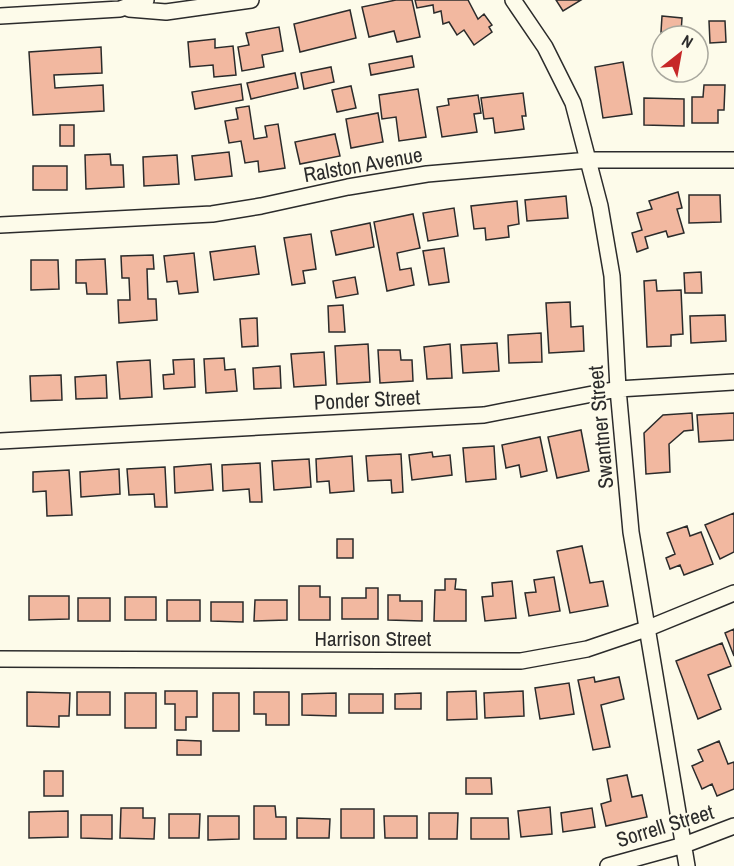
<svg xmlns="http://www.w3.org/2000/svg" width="734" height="866" font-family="'Archivo Narrow',sans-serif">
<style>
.building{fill:#f2b8a0;stroke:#2b2b2b;stroke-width:1.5}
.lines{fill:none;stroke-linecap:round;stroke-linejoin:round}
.street-casing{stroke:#2b2b2b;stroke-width:18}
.street{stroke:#fdfbea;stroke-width:15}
.labels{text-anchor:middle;stroke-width:4.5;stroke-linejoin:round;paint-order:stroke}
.street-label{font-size:21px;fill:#2b2b2b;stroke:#fdfbea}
</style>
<rect width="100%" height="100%" fill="#fdfbea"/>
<path class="building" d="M396 0H412L420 37 397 42 394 31 369 37 362 7Z
M415 0H468L478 19 484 14 492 25 489 27 492 32 474 45 464 30 457 35 449 22 443 24 441 11 434 13 433 5 417 8Z
M556 0H581L563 11Z
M350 10 356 38 300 52 294 24Z
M662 16 682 18 681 33 661 32Z
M709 21H725L726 42 710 43Z
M279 27 283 51 262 55 264 67 242 71 238 47 249 45 246 33Z
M215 39V48L233 46 236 75 214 77 213 65 190 67 188 42Z
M101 47 102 73 54 75 55 88 103 85 104 111 33 115 29 52Z
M412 56 414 67 371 75 369 64Z
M623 62 632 114 603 118 595 67Z
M331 67 334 82 304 89 301 73Z
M295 73 298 88 251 99 247 83Z
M241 84 243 100 195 109 192 92Z
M704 85H725L724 110H718V123H692V97H703Z
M351 86 356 108 337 112 332 90Z
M418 89 426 137 399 141 396 117 382 119 379 95Z
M523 93 526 116H522L524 129 495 133 493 118 484 119 481 98Z
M478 95 481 113 474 114 477 132 442 137 437 107 449 105 448 99Z
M644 98 684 99V126L644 125Z
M249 106 254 139 267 137 265 126 278 124 285 168 259 172 258 161 245 163 241 141 229 143 225 121 238 119 236 108Z
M378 113 383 142 351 148 346 119Z
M60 125H74V146H60Z
M335 134 340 156 300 164 295 142Z
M229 152 232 176 195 180 192 156Z
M110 154 111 165H123L124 187 86 189 85 155Z
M177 155 179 184 144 186 143 157Z
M33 166H67V190H33Z
M678 192 682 208 677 209 684 233 668 237 666 231 645 237 648 248 637 252 632 233 642 230 637 213 652 209 649 201Z
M689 195H720L721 222 689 223Z
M566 196 568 218 527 221 525 200Z
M517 201 519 224 508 226 509 237 486 240 485 228 474 229 471 206Z
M454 208 458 236 428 241 423 213Z
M413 214 420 248 397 253 400 270 411 268 414 285 387 291 374 222Z
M370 223 374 247 336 255 331 231Z
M311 234 316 269 303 271 305 283 292 285 284 238Z
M255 246 259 274 214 280 210 252Z
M444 248 449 282 429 285 423 251Z
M194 253 198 292 179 294 177 281 167 282 164 256Z
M153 255 154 269H147L148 299H156L157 320 119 323 118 300H130L129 278H122L121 256Z
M105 259 107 294H87L86 283H76V260Z
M31 260H58L59 289 31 290Z
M701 272 702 293H685L684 273Z
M355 277 358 294 336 298 333 281Z
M656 280 657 291 681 290 683 334 671 335V346L647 347 644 281Z
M570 302 571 327 583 326 584 351 549 353 546 303Z
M343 305 345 332H329L328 306Z
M725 315 726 341 691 343 690 316Z
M257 318 258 346 242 347 240 319Z
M541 333 542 362 509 363 508 335Z
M497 343 499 371 463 373 461 345Z
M368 344 370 382 337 384 335 346Z
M450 344 452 378 427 379 424 347Z
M378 350H400L401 360H412L413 381 380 383Z
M324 352 326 385 294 387 291 354Z
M224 358 225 370 235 369 237 391 206 393 204 359Z
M194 359 195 387 164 389 163 375 174 374 173 360Z
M150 360 152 397 120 399 117 362Z
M280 366 281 388 254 389 253 368Z
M61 375 62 400 31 401 30 376Z
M106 375 107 398 76 399 75 377Z
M692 413 693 430 684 431 669 444 670 472 646 474 644 433 663 415Z
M734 413V440L699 442 697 415Z
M581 430 589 471 557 478 548 437Z
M540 437 547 471 521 477 519 465 506 468 502 445Z
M494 446 496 479 466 482 463 448Z
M432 452 433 457 450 455 452 475 412 480 409 455Z
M401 454 403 492 392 493 391 480 368 481 366 456Z
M352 456 354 491 330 493 329 481 317 482 316 459Z
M309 459 311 487 274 490 272 461Z
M260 463 262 502H250L249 489 223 491 222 465Z
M211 464 213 490 175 493 174 467Z
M165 467 167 507H155L154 494 129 495 127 469Z
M119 469 120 494 81 497 80 472Z
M69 470 72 515 47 516 46 491 33 492V472Z
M734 513V552L720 559 705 525Z
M687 526 690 536 701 532 713 564 684 575 680 565 670 569 666 558 675 554 667 533Z
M337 539H353V558H337Z
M582 546 590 583 603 581 608 606 570 613 557 551Z
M554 577 560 611 529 616 525 593 536 592 534 580Z
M445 579H456L455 589 466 590V621H434L435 590H445Z
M512 581 516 618 485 621 482 597 493 596 492 583Z
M299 586H320V597H330V620H299Z
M366 588H378V619H342V598H366Z
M388 595H400V601H422V621L388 620Z
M29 596H69V619L29 620Z
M125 597H156V620H125Z
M78 598H110V621H78Z
M167 600H200V621H167Z
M255 600H287V620L254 621Z
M211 602H243V622L211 621Z
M734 629V656L725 633Z
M722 643 731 666 708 675 721 709 698 719 676 661Z
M594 677 595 682 619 677 624 699 601 705 610 747 593 750 578 680Z
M569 683 574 714 540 719 535 688Z
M165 691H197V717H186V730H175V704H165Z
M476 691 477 719 447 720V692Z
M523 691 524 716 485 718 484 693Z
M27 692 70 693 69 716H59V727L27 726Z
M77 692H110V715H77Z
M254 692H289V725H266V714H254Z
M125 693H156V728H125Z
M213 693H239V731H213Z
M336 693V716L302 715V694Z
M421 693V709H395V694Z
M349 694H383V713H349Z
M177 740 201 741V755H177Z
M719 741 728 764 734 762V789L717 796 712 784 702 789 692 766 703 761 698 750Z
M44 771H63V796H44Z
M627 775 632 797 642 795 647 817 606 826 601 804 611 801 607 779Z
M466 778H491L492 794H466Z
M254 806H275L276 817H286V839H254Z
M550 807 552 834 521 837 518 811Z
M121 808H143V818H155L154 839 120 838Z
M592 808 595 827 563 832 561 813Z
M341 809H374V838H341Z
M68 811V837L29 838V812Z
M429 813H458L457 839H429Z
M169 814H200L199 838H169Z
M81 815H112V839L81 838Z
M208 816H239V839L208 840Z
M384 816H417V838H385Z
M297 818 330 819 329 838H297Z
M471 818H508L509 839H471Z"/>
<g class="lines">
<g class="street-casing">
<path id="street" d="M513 0 545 47 573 103 600 206 612 276 618 389 631 532 687 866
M129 9 166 12 251 0
M0 16 120 9 146 0
M0 225 212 214 261 206 348 187 427 174 589 160H734
M0 441 484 415 618 389 734 382
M0 659 521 661 587 649 646 629 734 593
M608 866 684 845 734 826"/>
</g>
<use href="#street" class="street"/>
</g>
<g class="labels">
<g class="street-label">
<text transform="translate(363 165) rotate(-10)" y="7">Ralston Avenue</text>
<text transform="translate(367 400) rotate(-3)" y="7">Ponder Street</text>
<text transform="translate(601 427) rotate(-95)" y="7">Swantner Street</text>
<text x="373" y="646">Harrison Street</text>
<text transform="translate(665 826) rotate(-17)" y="7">Sorrell Street</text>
</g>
</g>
<g transform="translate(680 54) rotate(31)"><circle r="28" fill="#fdfbea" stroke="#a9a89e" stroke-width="1.5"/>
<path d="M0-4.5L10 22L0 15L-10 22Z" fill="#c62828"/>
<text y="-9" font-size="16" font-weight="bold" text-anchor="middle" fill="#2b2b2b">N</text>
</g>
</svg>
